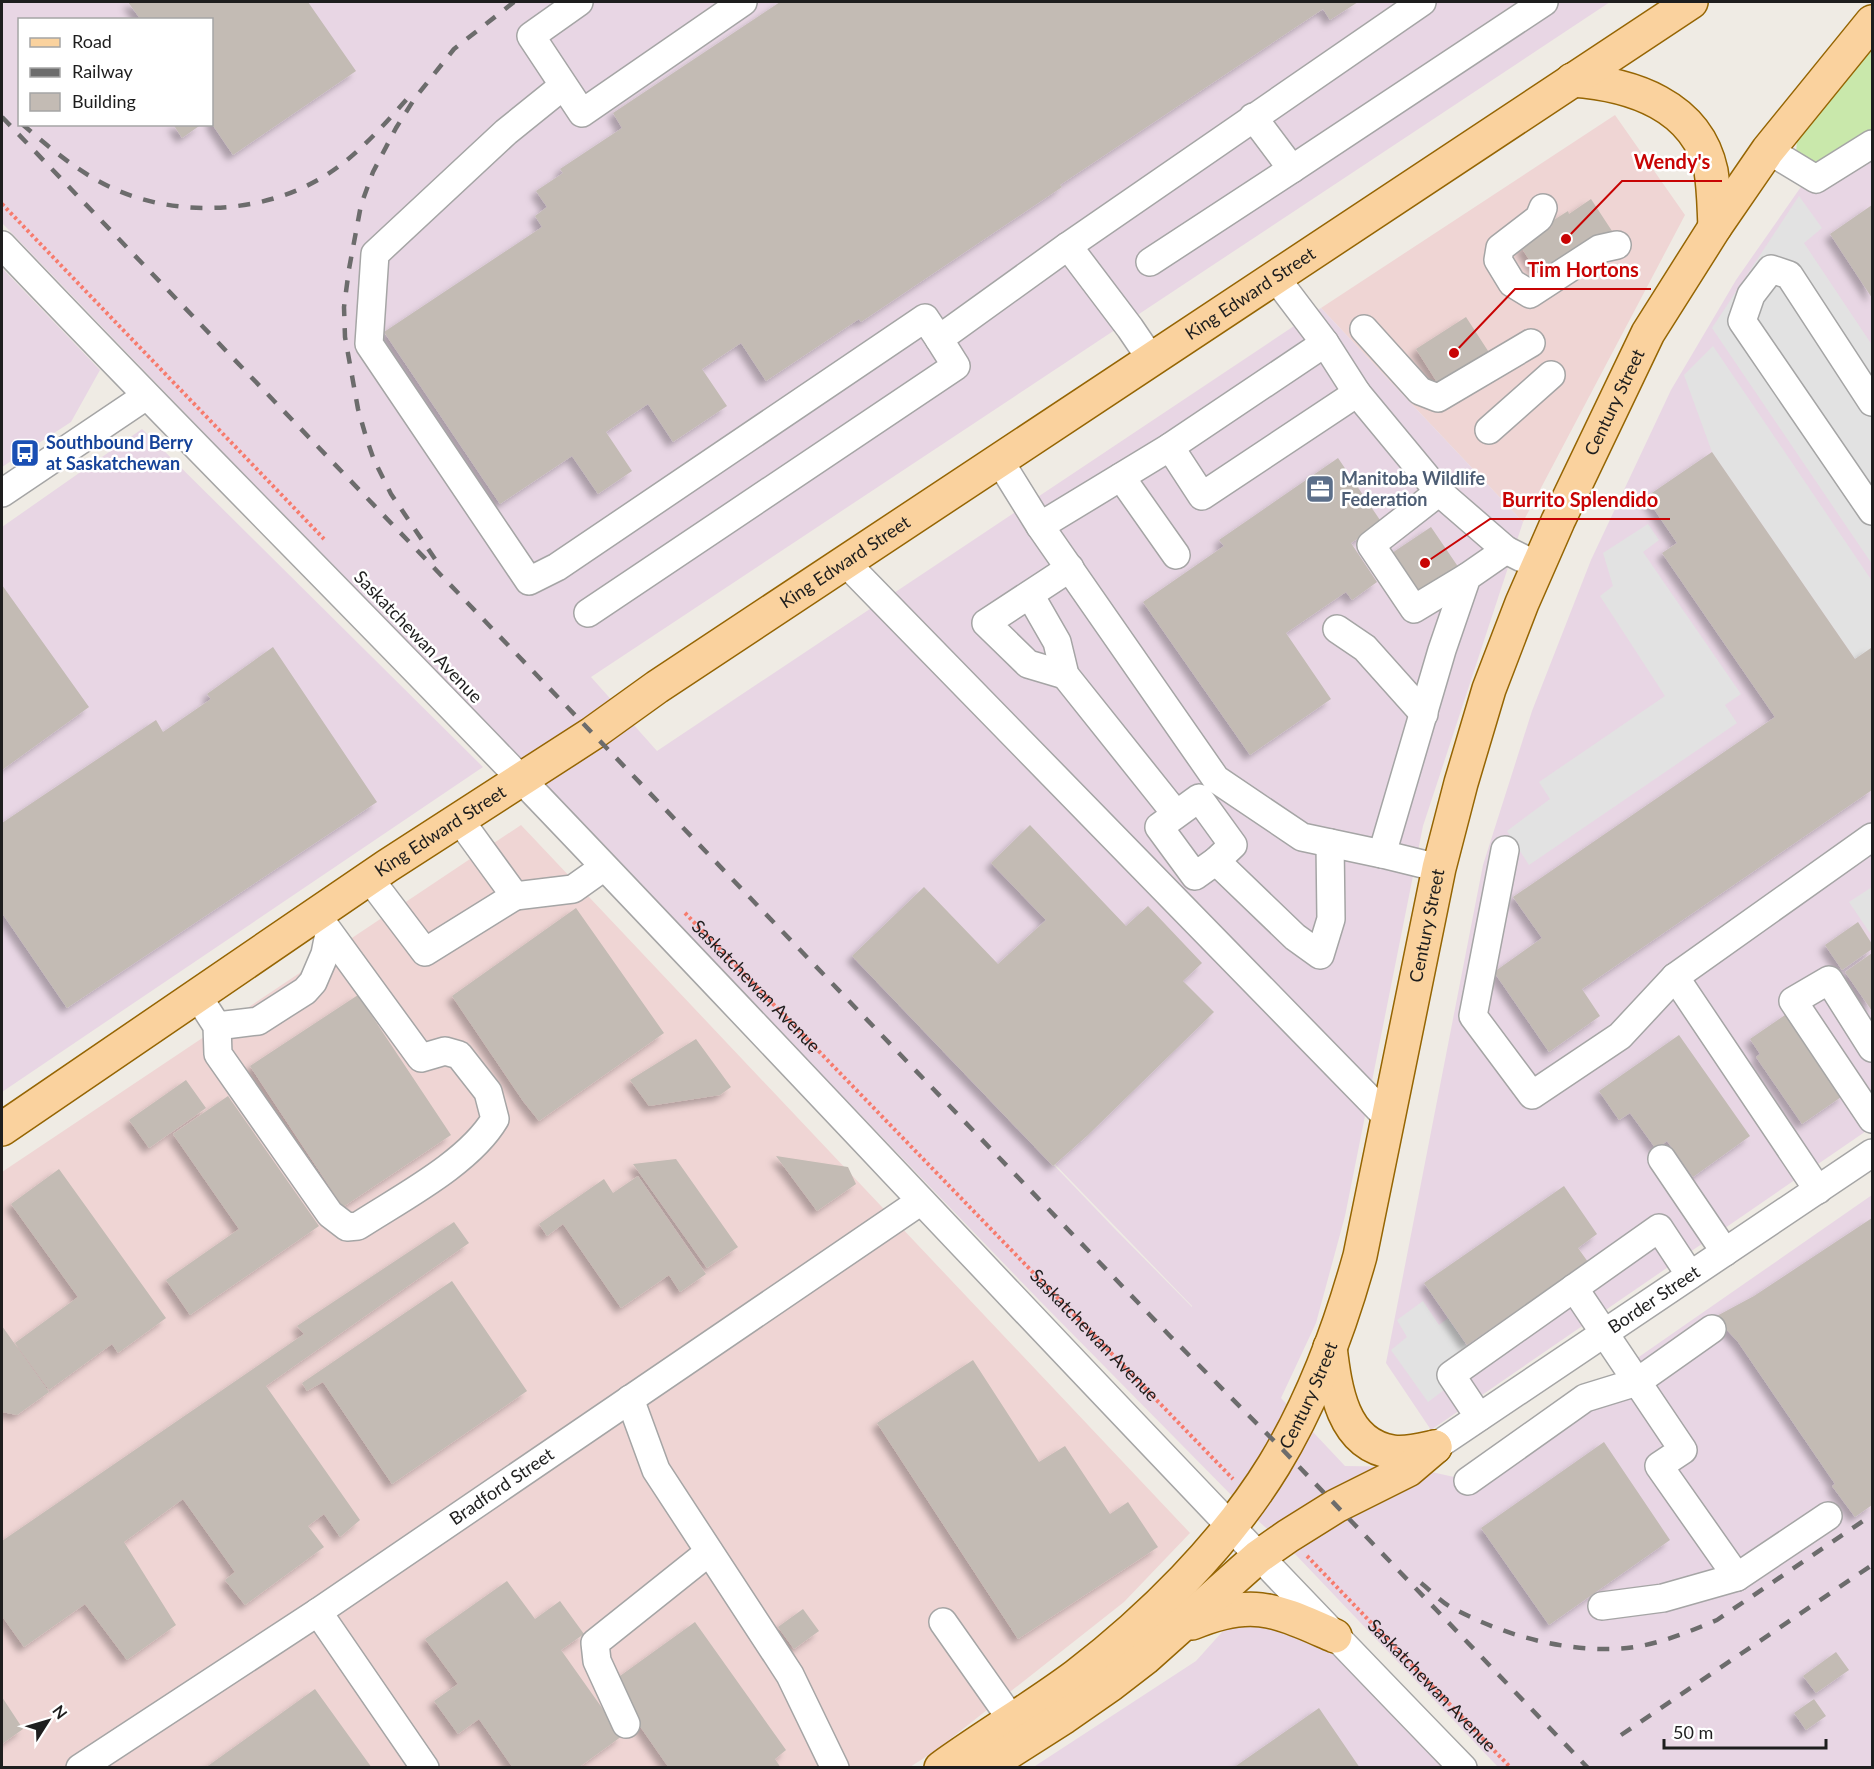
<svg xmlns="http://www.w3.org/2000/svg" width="1874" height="1769" font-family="Lato,sans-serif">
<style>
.commercial{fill:#efd5d4}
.industrial{fill:#e8d6e4;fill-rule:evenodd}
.grass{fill:#c9e8ab}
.parking{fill:#e2e2e2}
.building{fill:#c3bbb4;filter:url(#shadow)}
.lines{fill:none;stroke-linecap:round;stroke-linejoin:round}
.minor-casing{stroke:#a5a5a5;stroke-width:30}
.major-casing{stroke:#956503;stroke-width:36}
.path{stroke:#f77b6d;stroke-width:4;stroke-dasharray:3 3;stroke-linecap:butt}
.minor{stroke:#fff;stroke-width:27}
.major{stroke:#fad29e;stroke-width:33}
.rail{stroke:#6c6c6c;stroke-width:4.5;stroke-dasharray:12 12;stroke-linecap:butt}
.labels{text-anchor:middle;stroke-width:5;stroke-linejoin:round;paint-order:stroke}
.street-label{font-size:18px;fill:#1e1e1e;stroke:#fff}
.transit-label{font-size:18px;font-weight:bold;fill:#164399;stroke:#fff;text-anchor:start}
.service-label{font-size:18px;font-weight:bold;fill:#4e5e75;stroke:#fff;text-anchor:start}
.leader{fill:none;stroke:#c80404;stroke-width:2}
.callout-dot{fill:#c80404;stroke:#fff;stroke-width:2}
.callout-label{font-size:20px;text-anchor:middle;font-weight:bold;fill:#c80404;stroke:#fff;stroke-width:5;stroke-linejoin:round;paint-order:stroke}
</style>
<defs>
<filter id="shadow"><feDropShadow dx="-5.5" dy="5.5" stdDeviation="3" flood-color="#0004"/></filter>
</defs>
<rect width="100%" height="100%" fill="#efebe4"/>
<path class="commercial" d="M1615 115 1685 215 1523 522 1321 308Z
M521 825 1190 1533 1124 1602 935 1751 910 1767 2 1768V1172Z"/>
<path class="industrial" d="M2 2H1610L591 677 657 751 1321 308 1523 522 1423 826 1345 1216 1316 1323 1281 1398 1345 1466 1409 1467 1463 1479 1872 1195V1767H1498L1296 1555 1244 1508 1038 1299 2 223ZM20 20H212V124H20ZM902 1006 1192 1306V1307L1114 1228Z
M1872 94V1127L1431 1430 1386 1363 1483 865 1532 711 1591 560 1671 390 1736 280 1835 138Z
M2 268 100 370 71 422 2 467Z
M142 429 483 767 2 1092V527Z
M1258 1592 1297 1614 1446 1768H1032L1196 1661Z"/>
<path class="grass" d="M1872 47V130L1818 167 1796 153 1797 141Z"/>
<path class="parking" d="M1799 196 1822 228 1804 243 1872 345V564L1712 328Z
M1713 346 1872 581V651L1871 649 1855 659 1712 452 1684 375Z
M1648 524 1659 540 1643 552 1741 694 1725 705 1737 723 1529 865 1507 831 1550 799 1539 782 1665 696 1600 596 1613 586 1603 553Z
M1872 887V936L1849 902Z
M1423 1301 1439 1325 1448 1318 1479 1364 1428 1402 1391 1350 1407 1337 1397 1320Z"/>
<path class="building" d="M128 2H308L356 71 233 155 212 124V20H141Z
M780 2H1358L1330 20 1323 9 1060 185 1062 187 861 322 859 319 766 381 741 343 702 369 727 406 673 442 648 404 606 432 632 471 598 494 572 456 500 504 384 332 542 227 535 216 547 207 536 191 563 173 560 169 622 128 613 113Z
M173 124H202L182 138Z
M1591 199 1612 231 1541 278 1521 247 1552 227 1549 223 1568 211 1569 214Z
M1872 205V298L1830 234Z
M1466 317 1492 357 1442 390 1416 349Z
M1712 452 1855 659 1871 648 1872 651V790L1582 989 1600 1016 1549 1052 1494 972 1542 938 1513 897 1775 717 1662 553 1677 543 1646 497Z
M1338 458 1382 523 1351 543 1377 582 1352 600 1346 592 1286 633 1331 699 1250 755 1143 602 1224 546 1219 540Z
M1431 527 1461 571 1419 599 1389 555Z
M2 585 89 707 2 770Z
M273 647 377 802 67 1008 2 913V823L156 720 163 732 211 699 207 694Z
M1030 825 1126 926 1148 906 1202 963 1183 981 1214 1012 1088 1135 1053 1166 852 956 924 887 998 964 1046 920 991 863Z
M576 908 664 1033 539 1121 523 1101 452 996Z
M1858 922 1872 944V949L1842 970 1825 945Z
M1872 953V1011L1845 972Z
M358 995 451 1135 343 1207 250 1066Z
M1788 1013 1844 1095 1802 1124 1756 1057 1760 1054 1750 1039Z
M1679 1035 1750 1136 1693 1177 1667 1141 1656 1149 1630 1113 1619 1120 1599 1091Z
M696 1039 731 1087 720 1095 649 1106 630 1080Z
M186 1080 206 1108 149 1148 129 1120Z
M228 1096 319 1226 190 1315 166 1280 239 1229 173 1134Z
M776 1156 848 1167 856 1184 817 1211Z
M676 1159 738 1247 707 1268 633 1164Z
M59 1169 166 1318 118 1353 112 1344 49 1390 15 1343 78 1297 11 1204Z
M638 1176 706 1274 680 1292 669 1275 621 1308 563 1224 547 1236 539 1224 604 1179 613 1193Z
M1564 1186 1597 1234 1578 1248 1588 1262 1467 1345 1424 1283Z
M1872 1218V1505L1855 1517 1832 1486 1835 1484 1738 1342 1715 1317 1754 1296Z
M454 1222 469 1243 266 1386 360 1520 340 1537 324 1514 308 1526 324 1547 245 1605 225 1580 235 1572 183 1499 124 1542 176 1625 127 1660 85 1604 24 1647 2 1616V1541L304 1334 297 1326Z
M452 1281 527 1391 392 1484 323 1382 307 1391 302 1383Z
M2 1326 49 1392 17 1415 2 1412Z
M973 1360 1039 1462 1065 1446 1110 1514 1128 1502 1158 1547 1018 1639 877 1423Z
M1604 1442 1670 1540 1549 1625 1481 1528Z
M507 1581 535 1619 560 1601 584 1634 561 1650 622 1736 578 1768H513L479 1719 458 1734 434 1701 458 1684 425 1639Z
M803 1609 819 1631 794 1649 778 1627Z
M695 1622 786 1750 775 1759 781 1768H669L637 1722 620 1676Z
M1836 1652 1849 1670 1816 1693 1803 1676Z
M315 1689 372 1768H205Z
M2 1697 23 1729 2 1744Z
M1814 1699 1826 1716 1806 1730 1794 1713Z
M1319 1708 1360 1768H1233Z"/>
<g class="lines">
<g class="minor-casing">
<g id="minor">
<path d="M579 2 531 36 582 113 743 2"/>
<path d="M563 86 506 132 375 254 369 344 529 581 557 567 925 318 939 339 1068 246 1130 328 1151 359"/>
<path d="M1253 117 1292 169 1544 2"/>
<path d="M1768 150 1816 179 1872 144"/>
<path d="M1543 208 1539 218 1500 248 1498 260 1512 283 1530 294 1599 249 1617 245"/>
<path d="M2 245C172 424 348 599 519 777 835 1107 1145 1441 1463 1768"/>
<path d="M1068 246 1422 2"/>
<path d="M1150 262 1292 169"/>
<path d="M1275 277 1325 343 1357 393 1439 492 1506 550 1522 558"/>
<path d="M1364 329 1420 391 1438 398 1531 343"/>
<path d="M1872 402 1789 275 1771 269 1751 295 1742 321 1872 511"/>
<path d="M1489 430 1551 375"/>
<path d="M1170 447 1202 496 1357 393"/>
<path d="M999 460 1040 526 1170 447 1325 343"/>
<path d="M1121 477 1176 555"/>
<path d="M1439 492 1371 545 1414 609 1467 577"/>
<path d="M2 493 146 396"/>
<path d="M1040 526 1216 779 1302 837 1382 854"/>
<path d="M845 562 1387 1117"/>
<path d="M1030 595 1057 642 1065 675 1176 814"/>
<path d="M588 613 956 366 939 339"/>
<path d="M1337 629 1365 648 1424 714"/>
<path d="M1065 675 1028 664 986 623 1070 568"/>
<path d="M1199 798 1233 845 1216 861 1195 876 1159 827Z"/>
<path d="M1505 850 1473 1016 1532 1095 1620 1036 1675 977 1872 837"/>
<path d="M1216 861 1295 937 1320 955 1331 919 1330 843"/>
<path d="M1439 868 1382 854 1442 650 1467 577 1506 550"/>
<path d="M369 878 425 952 515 896 459 819"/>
<path d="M515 896 573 889 604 867"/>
<path d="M1675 977 1818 1190"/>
<path d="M197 995 217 1026 218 1054 330 1214 347 1227 358 1226C401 1198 469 1163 495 1119L488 1092 459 1055 445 1051 421 1058 316 914"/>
<path d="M217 1026 258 1021 305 991 313 982 325 954 329 934"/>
<path d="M1872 1048 1829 980 1793 1001 1872 1119"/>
<path d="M1662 1159 1725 1252"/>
<path d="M1574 1288 1683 1450 1659 1466 1737 1577 1663 1598 1602 1606"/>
<path d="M630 1399 656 1470 790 1675 835 1768"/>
<path d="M1479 1417 1451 1375 1659 1228 1690 1275"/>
<path id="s3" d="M1435 1447 1872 1153"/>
<path d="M1468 1481 1585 1398 1637 1382 1712 1329"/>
<path d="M1737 1577 1828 1516"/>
<path d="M318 1612 425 1768"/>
<path d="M943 1622 1012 1720"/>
<path d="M626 1724 597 1661 595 1643 709 1552"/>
<path id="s4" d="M80 1768 318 1612 921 1201"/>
</g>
</g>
<g class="major-casing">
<g id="major">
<path d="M1572 80C1631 84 1697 105 1711 171 1714 189 1714 208 1715 227"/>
<path id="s5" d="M2 1129 387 866 593 733 657 687 1691 2"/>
<path d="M1330 1347C1335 1388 1342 1445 1393 1452 1406 1454 1421 1450 1435 1447"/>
<path d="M1192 1623C1254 1597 1277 1611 1335 1636"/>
<path id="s6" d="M941 1768C985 1736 1033 1708 1076 1676 1150 1619 1225 1545 1274 1465 1313 1401 1340 1328 1360 1256L1439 868 1461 783 1489 689 1522 603 1558 521 1648 333 1715 227 1768 150 1872 22"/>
<path d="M984 1768 1064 1717 1110 1685 1145 1658 1258 1557 1288 1536 1336 1506 1408 1470 1435 1447"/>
</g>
</g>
<g class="path">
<path d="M2 204 324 539"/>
<path id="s1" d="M685 913 1233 1479"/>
<path id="s2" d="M1307 1556 1511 1768"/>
</g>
<use href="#minor" class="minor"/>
<use href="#major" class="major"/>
<path class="rail" d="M2 117 1170 1336 1283 1450 1588 1768
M22 124C50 148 78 172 112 188 177 218 262 214 323 177 356 157 382 127 407 99
M435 559 391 494 374 460 366 437 358 409 345 337 344 307 349 269 361 205 373 172 396 128 415 98 454 49 514 2
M1421 1583C1430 1590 1439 1600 1449 1606 1498 1633 1555 1650 1611 1649 1647 1649 1684 1634 1717 1620L1872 1515
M1621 1735 1872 1565"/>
</g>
<defs>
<g id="bus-square" transform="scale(1.5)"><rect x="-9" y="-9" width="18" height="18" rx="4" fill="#1a4fb4" stroke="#fff"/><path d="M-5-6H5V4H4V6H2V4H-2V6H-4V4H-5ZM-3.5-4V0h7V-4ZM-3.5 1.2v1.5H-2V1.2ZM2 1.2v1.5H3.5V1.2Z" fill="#fff"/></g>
<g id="office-square" transform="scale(1.5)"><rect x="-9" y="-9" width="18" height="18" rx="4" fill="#5c6f8a" stroke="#fff"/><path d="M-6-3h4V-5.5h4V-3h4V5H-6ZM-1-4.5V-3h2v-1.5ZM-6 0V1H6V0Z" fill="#fff"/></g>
</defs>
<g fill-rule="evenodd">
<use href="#bus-square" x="25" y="453"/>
<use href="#office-square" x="1320" y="489"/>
</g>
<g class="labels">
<g class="street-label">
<text dy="6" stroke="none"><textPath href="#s5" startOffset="1502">King Edward Street</textPath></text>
<text dy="6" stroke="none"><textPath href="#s6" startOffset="1576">Century Street</textPath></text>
<text dy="6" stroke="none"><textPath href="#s5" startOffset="1016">King Edward Street</textPath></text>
<text transform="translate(418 637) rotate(46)" y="6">Saskatchewan Avenue</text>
<text dy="6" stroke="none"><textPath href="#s5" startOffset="530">King Edward Street</textPath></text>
<text dy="6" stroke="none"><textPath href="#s6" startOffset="1018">Century Street</textPath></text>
<text dy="6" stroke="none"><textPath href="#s1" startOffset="102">Saskatchewan Avenue</textPath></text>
<text dy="6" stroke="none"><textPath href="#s3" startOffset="264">Border Street</textPath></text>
<text dy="6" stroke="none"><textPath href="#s1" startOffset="588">Saskatchewan Avenue</textPath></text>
<text dy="6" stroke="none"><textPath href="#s6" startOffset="532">Century Street</textPath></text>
<text dy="6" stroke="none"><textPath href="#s4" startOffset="507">Bradford Street</textPath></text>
<text dy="6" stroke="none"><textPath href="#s2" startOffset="180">Saskatchewan Avenue</textPath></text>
</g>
<g class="transit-label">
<text x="46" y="449">Southbound Berry<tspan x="46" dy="21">at Saskatchewan</tspan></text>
</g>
<g class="service-label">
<text x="1341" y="485">Manitoba Wildlife<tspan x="1341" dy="21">Federation</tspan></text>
</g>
</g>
<path class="leader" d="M1566 239L1622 181H1722M1454 353L1515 289H1651M1425 563L1490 519H1670"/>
<g class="callout-dot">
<circle cx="1566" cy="239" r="6"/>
<circle cx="1454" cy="353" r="6"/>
<circle cx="1425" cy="563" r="6"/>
</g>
<g class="callout-label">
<text x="1672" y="169">Wendy's</text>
<text x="1583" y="277">Tim Hortons</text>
<text x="1580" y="507">Burrito Splendido</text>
</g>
<rect width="1874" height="1769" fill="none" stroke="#1e1e1e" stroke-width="6"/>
<rect x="18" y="18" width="195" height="108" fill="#ffffff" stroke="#a5a5a5" stroke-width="1.5"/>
<rect x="30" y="38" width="30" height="9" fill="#fad29e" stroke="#a5a5a5" stroke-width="1.5"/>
<text x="72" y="48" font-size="18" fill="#1e1e1e">Road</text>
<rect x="30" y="68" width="30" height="9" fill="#6c6c6c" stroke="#a5a5a5" stroke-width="1.5"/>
<text x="72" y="78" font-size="18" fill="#1e1e1e">Railway</text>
<rect x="30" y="93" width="30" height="18" fill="#c3bbb4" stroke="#a5a5a5" stroke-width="1.5"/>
<text x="72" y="108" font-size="18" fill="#1e1e1e">Building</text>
<g transform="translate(48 1721) rotate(53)" stroke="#ffffff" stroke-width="4.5" paint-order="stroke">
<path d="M0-4.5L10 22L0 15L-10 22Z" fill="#1e1e1e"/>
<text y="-9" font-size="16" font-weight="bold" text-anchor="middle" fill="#1e1e1e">N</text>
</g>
<path d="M1664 1739v9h162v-9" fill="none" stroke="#1e1e1e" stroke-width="3"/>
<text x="1673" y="1739" font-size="18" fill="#1e1e1e" stroke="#ffffff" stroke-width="4.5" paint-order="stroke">50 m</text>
</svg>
